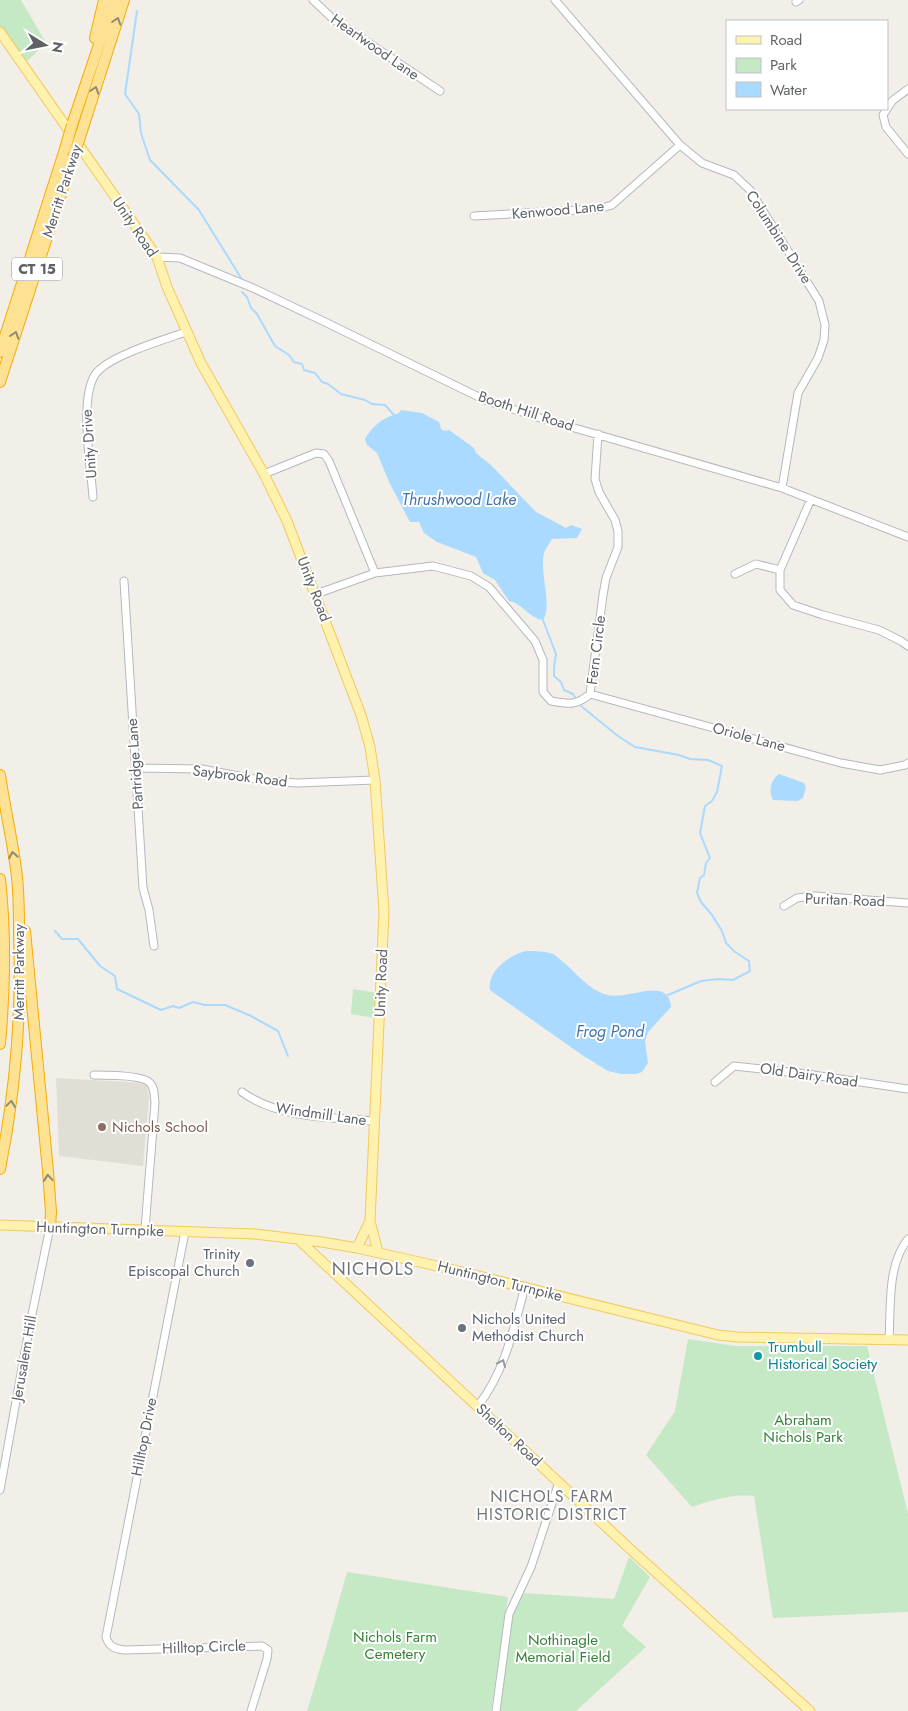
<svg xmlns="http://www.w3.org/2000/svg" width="908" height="1711" font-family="Jost,sans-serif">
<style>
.education{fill:#e1ded6}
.green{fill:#c5e8c5}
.water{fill:#aadaff}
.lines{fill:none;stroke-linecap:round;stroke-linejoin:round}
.stream{stroke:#aadaff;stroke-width:2}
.minor-casing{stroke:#b5b8bc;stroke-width:9}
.major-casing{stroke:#f2c960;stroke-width:11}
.highway-casing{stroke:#f9ab00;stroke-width:12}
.minor{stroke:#fff;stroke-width:7}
.major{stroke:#fff2af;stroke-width:9}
.highway{stroke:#fde293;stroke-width:10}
.highway-bridge-casing{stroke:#f9ab00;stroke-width:12;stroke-linecap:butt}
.highway-bridge{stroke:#fde293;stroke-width:10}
.oneway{stroke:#8e8975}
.oneway2{stroke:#979a9d}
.education-dot{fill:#8d6e63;stroke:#fff;stroke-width:2}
.worship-dot{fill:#6b7280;stroke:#fff;stroke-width:2}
.culture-dot{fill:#0f9aa8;stroke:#fff;stroke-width:2}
.labels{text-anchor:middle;stroke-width:4;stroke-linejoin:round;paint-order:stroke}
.shield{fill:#fff;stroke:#8f9295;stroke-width:1}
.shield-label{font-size:14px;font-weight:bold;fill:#5f6368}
.street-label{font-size:15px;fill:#5f6368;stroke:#fff}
.education-label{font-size:15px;fill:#785e54;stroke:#fff;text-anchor:start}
.worship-label{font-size:15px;fill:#5b616d;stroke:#fff;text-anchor:end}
.culture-label{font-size:15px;fill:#0d838f;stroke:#fff;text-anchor:start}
.park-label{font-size:15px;fill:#348238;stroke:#fff}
.water-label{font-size:16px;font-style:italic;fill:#4174aa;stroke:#fff}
.neighbourhood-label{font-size:16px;letter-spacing:1px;fill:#70757a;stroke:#fff}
.quarter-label{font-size:18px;letter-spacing:1px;fill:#70757a;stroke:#fff}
</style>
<rect width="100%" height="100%" fill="#f1efe8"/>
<path class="education" d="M56 1078 145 1083 147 1086 149 1098 143 1166 59 1156Z"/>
<path class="green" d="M0 0H21L46 43 24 64 0 27Z
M353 989 383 994 381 1019 351 1014Z
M688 1339 736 1346H867L908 1514V1612L773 1618 754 1496C731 1494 713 1500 692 1507L646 1455 675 1411Z
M629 1557 650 1577 622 1626 646 1647 576 1711H499L513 1613 518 1600 525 1593 614 1599Z
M347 1572 508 1597 491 1711H307L325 1651Z"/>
<path class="water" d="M401 410 422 413 439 422 441 429 445 431 449 430 474 448 476 453 491 465 536 512 566 528 571 525 582 529 577 538 552 539C550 543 545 549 544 553 539 572 553 606 543 620 529 618 522 603 509 601L495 580 483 573 476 557 437 542 424 533 419 522H410L390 484 377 453 367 445 365 439C374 424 383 418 399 413Z
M779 774 804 783 806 788 803 798 798 801 773 800C768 791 771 780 779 774Z
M526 951C534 951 545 951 553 954 556 955 559 959 562 961 578 974 588 990 608 995 629 1000 669 975 671 1007L648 1032 645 1041 648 1063 642 1072 636 1074H621L608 1071 582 1055 490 990C487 971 509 955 526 951Z"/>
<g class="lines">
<path class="stream" d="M137 11 125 94 139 114 141 133 150 160 199 210 241 278
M242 292 247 297 251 308 257 314 275 346 289 355 294 362 302 364 304 370 315 373 322 382 328 384 341 394 365 400 372 404 385 405 394 415
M543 620 556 654 554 667V676L561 682 564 690 573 694 576 699
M581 706 618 736 635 747 679 755 690 759 708 760 722 766 717 792 712 801 705 806 700 833 710 858 706 863 704 875 700 878 697 893 701 902 712 915 722 931 726 943 735 952 749 961 750 971 733 980 718 979 701 981 668 995
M55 931 62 939H78L100 966 115 976 117 989 161 1010 173 1006 179 1008 193 1002 205 1005H225L249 1015 278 1031 288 1056"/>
<g class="minor-casing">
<path id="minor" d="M313 0 333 19 440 91
M555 0 680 145 702 163 734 175 750 190 819 301 825 325 824 340 818 358 798 393 782 488
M796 2 799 0
M908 89 892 101 883 115 886 127 908 154
M474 216 598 209 612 205 680 145
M157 257 180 258 253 288 325 322 485 400 540 418 782 488 908 537
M264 474 316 453 324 454 329 461 375 573
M93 497C91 468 77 389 99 370 116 354 163 340 186 332
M811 499 780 570V590L793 605 823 615 879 630 901 641 908 646
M735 574 756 564 780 570
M124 581 143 888 149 910 154 946
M316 594 375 573 433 566 471 576 489 587 535 641 543 660V692L551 701C569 704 576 706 590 694L603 595 606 578 618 547V531L615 520 599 492 595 479 598 434
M590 694 841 763 880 770 905 765 908 763
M135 768 202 769 260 780 297 783 375 780
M784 906 797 898 815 896 908 903
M94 1075C105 1075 144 1075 150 1083 155 1088 154 1096 155 1103L145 1229
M715 1082 734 1066 806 1074 908 1089
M242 1092C279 1119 330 1117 374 1121
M185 1232 106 1637C109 1647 115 1649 125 1650L262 1646 268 1650 267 1659 251 1711
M889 1340C891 1307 887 1265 908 1239
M478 1406C505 1371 514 1328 525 1286
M0 1490 30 1324 50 1227
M496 1711 509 1614 531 1567 559 1482"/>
</g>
<g class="major-casing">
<path id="major" d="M0 32 157 257 167 287 201 363 264 474 287 521 361 715 370 747 375 780 384 912 370 1221 378 1252
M0 1225 255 1234 322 1242 357 1248 446 1268 718 1335 737 1337 908 1340
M299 1240 629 1548 810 1711
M357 1248 370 1221"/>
</g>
<g class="highway-casing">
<path id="highway" d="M95 38 104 0
M72 125 114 0
M80 137 124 0
M0 352 65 149
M0 382 73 157
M0 775C5 809 13 843 17 877 19 896 19 915 19 934 22 1016 16 1089 0 1169
M0 879C6 934 5 989 0 1044
M25 931 48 1171 51 1212 50 1227"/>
</g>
<use href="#minor" class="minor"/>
<use href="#major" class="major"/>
<use href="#highway" class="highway"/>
<g class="highway-bridge-casing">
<path id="highway-bridge" d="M65 149 72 125
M73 157 80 137"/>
</g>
<use href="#highway-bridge" class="highway-bridge"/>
</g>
<defs><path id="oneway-chevron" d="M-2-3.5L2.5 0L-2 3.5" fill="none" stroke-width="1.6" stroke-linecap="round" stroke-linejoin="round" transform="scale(1.25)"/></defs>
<g class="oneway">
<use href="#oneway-chevron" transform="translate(117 21) rotate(-72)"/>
<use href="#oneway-chevron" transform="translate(95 90) rotate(-72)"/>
<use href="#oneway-chevron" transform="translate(15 335) rotate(-72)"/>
<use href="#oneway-chevron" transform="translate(13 855) rotate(-100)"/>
<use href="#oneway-chevron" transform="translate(11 1104) rotate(-82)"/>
<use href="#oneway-chevron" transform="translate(48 1178) rotate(-95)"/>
</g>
<use class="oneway2" href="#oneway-chevron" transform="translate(502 1363) rotate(-66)"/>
<circle class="education-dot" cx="102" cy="1127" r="5"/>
<g class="worship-dot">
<circle cx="250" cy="1263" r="5"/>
<circle cx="462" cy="1328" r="5"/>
</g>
<circle class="culture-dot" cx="758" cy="1356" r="5"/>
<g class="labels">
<rect class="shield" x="12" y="257.5" width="50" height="23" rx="4"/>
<g class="shield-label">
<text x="37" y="274">CT 15</text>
</g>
<g class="street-label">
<text transform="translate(375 47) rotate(35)" y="5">Heartwood Lane</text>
<text transform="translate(62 191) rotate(-72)" y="5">Merritt Parkway</text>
<text transform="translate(558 210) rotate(-5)" y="5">Kenwood Lane</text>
<text transform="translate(135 227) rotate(56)" y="5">Unity Road</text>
<text transform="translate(779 237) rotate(57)" y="5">Columbine Drive</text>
<text transform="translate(526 411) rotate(18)" y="5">Booth Hill Road</text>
<text transform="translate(89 444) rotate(-94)" y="5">Unity Drive</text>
<text transform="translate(314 589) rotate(69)" y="5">Unity Road</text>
<text transform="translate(596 650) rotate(-83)" y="5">Fern Circle</text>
<text transform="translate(749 737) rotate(15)" y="5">Oriole Lane</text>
<text transform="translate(135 764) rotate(-94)" y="5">Partridge Lane</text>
<text transform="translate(240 776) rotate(7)" y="5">Saybrook Road</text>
<text transform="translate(845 900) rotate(2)" y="5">Puritan Road</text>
<text transform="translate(19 972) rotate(-90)" y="5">Merritt Parkway</text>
<text transform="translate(381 983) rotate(-88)" y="5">Unity Road</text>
<text transform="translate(809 1075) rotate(8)" y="5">Old Dairy Road</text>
<text transform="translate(321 1114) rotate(8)" y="5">Windmill Lane</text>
<text transform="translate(100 1229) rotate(2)" y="5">Huntington Turnpike</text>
<text transform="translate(500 1281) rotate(14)" y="5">Huntington Turnpike</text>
<text transform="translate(24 1358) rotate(-80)" y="5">Jerusalem Hill</text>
<text transform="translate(509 1435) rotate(43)" y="5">Shelton Road</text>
<text transform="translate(144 1437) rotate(-79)" y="5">Hilltop Drive</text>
<text transform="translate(204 1647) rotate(-2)" y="5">Hilltop Circle</text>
</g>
<g class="education-label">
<text x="112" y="1132">Nichols School</text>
</g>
<g class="worship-label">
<text x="240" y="1259">Trinity<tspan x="240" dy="17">Episcopal Church</tspan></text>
<text x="472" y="1324" text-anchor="start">Nichols United<tspan x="472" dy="17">Methodist Church</tspan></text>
</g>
<g class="culture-label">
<text x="768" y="1352">Trumbull<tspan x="768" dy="17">Historical Society</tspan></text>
</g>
<g class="park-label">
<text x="803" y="1425">Abraham<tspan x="803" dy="17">Nichols Park</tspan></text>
<text x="395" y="1642">Nichols Farm<tspan x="395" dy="17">Cemetery</tspan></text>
<text x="563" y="1645">Nothinagle<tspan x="563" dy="17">Memorial Field</tspan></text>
</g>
<g class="water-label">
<text x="459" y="505">Thrushwood Lake</text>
<text x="610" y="1037">Frog Pond</text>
</g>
<g class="neighbourhood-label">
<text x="552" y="1502">NICHOLS FARM<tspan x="552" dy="18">HISTORIC DISTRICT</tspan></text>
</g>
<g class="quarter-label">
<text x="373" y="1275">NICHOLS</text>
</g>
</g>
<rect x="726" y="20" width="162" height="90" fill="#ffffff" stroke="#bfc1c3"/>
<rect x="736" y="36" width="25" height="8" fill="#fff2af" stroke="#bfc1c3"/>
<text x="770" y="45" font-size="15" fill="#5f6368">Road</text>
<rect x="736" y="58" width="25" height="15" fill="#c5e8c5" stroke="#bfc1c3"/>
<text x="770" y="70" font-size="15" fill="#5f6368">Park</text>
<rect x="736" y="82" width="25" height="15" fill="#aadaff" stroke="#bfc1c3"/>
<text x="770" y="95" font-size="15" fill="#5f6368">Water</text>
<g transform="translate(45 45) rotate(100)" stroke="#ffffff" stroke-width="4" paint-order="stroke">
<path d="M0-4L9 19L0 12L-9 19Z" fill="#5f6368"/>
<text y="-8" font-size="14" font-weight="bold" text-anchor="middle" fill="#5f6368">N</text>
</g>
</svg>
